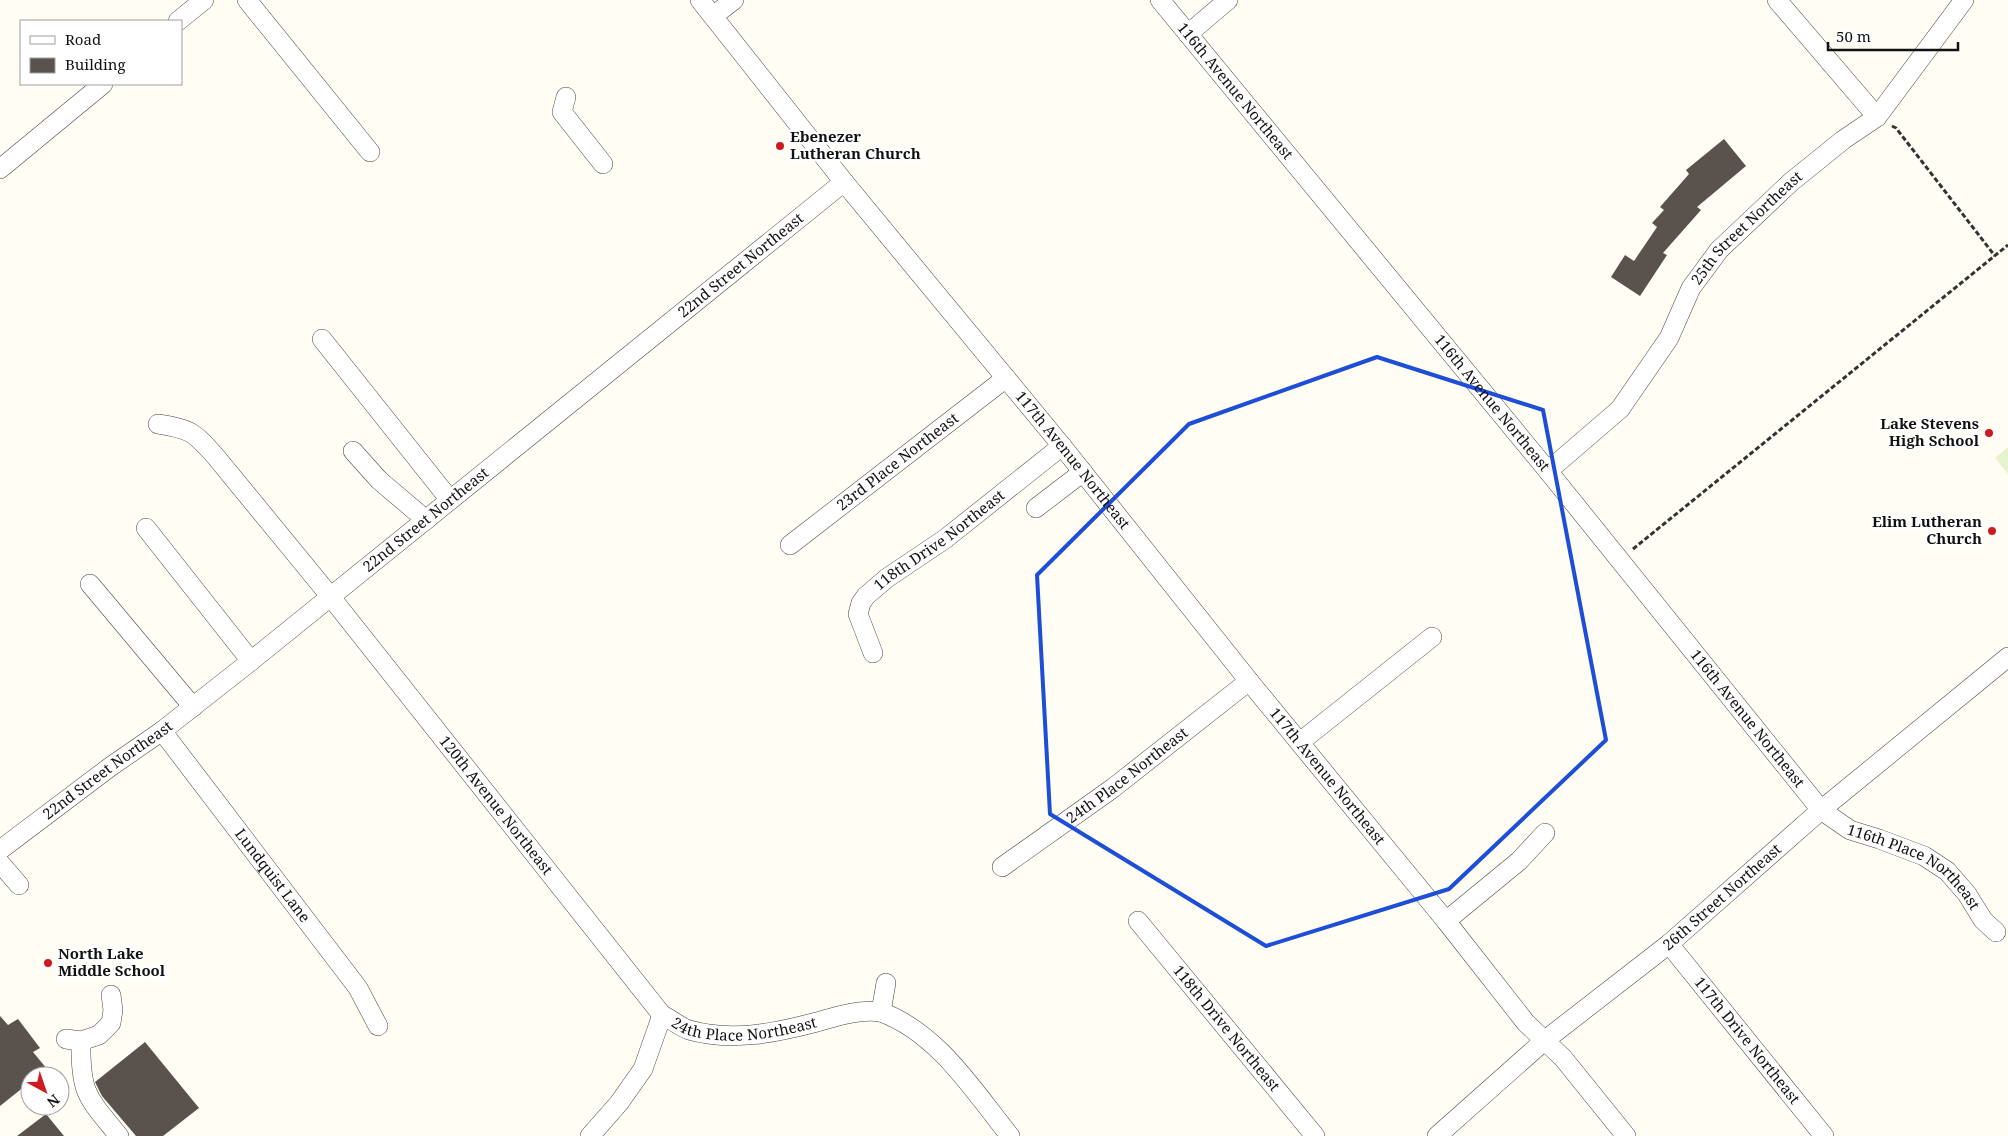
<svg xmlns="http://www.w3.org/2000/svg" width="2008" height="1136" font-family="'Noto Serif',serif">
<style>
.pitch{fill:#e6f4cc}
.building{fill:#5a524c}
.lines{fill:none;stroke-linecap:round;stroke-linejoin:round}
.minor-casing{stroke:#444;stroke-width:20}
.path{stroke:#333;stroke-width:3;stroke-dasharray:5 2.5;stroke-linecap:butt}
.minor{stroke:#fff;stroke-width:19}
.marked{fill:none;stroke:#1d4ed8;stroke-width:4;stroke-linejoin:round}
.poi-dot{fill:#ce1b21;stroke:#fff;stroke-width:2}
.labels{text-anchor:middle;stroke-width:5;stroke-linejoin:round;paint-order:stroke}
.street-label{font-size:15px;fill:#111;stroke:#fff}
.poi-label{font-size:15px;font-weight:bold;fill:#111;stroke:#fff;text-anchor:start}
</style>
<rect width="100%" height="100%" fill="#fffdf4"/>
<path class="pitch" d="M2008 447V474L1995 458Z"/>
<path class="building" d="M1724 139 1746 166 1697 207 1701 210 1663 253 1667 255 1640 296 1611 277 1625 255 1634 261 1657 227 1652 223 1664 210 1660 207 1689 174 1686 170Z
M0 1016 8 1025 18 1019 40 1048 33 1052 47 1069 37 1076H30V1082L0 1106Z
M145 1042 199 1108 163 1136H136L102 1096 95 1082Z
M46 1114 64 1136H17Z"/>
<g class="lines">
<g class="minor-casing">
<g id="minor">
<path d="M247 0 370 152"/>
<path id="s1" d="M700 0 844 182 1062 446 1249 681 1446 921 1526 1023 1563 1058 1626 1136"/>
<path id="s2" d="M1160 0 1548 471 1821 810 1850 830 1879 839 1924 856 1947 871 1967 894 1983 920 1996 932"/>
<path d="M1777 0 1877 117"/>
<path d="M713 16 734 0"/>
<path d="M178 21 204 0"/>
<path d="M1188 34 1228 0"/>
<path d="M566 97 562 112 603 164"/>
<path d="M0 169 103 84"/>
<path d="M322 339 450 500"/>
<path id="s3" d="M158 424C191 429 194 432 216 457L330 596 662 1015"/>
<path d="M353 451 379 480 426 520"/>
<path id="s4" d="M1548 471 1620 409 1669 338 1691 288 1719 250 1791 182 1843 140 1877 117 1964 0"/>
<path d="M1036 508 1083 472"/>
<path d="M146 528 251 661"/>
<path id="s5" d="M790 545 1006 378"/>
<path d="M90 584 193 707"/>
<path id="s6" d="M873 653 858 614 861 603 866 596 887 578 945 539 1062 446"/>
<path id="s7" d="M162 731 358 988 378 1026"/>
<path d="M1300 742 1432 637"/>
<path id="s8" d="M0 850 110 767 162 731 251 661 844 182"/>
<path d="M0 863 19 885"/>
<path id="s9" d="M1002 867 1113 788 1249 681"/>
<path id="s10" d="M1138 921 1315 1136"/>
<path d="M1446 921 1519 861 1545 833"/>
<path id="s11" d="M1669 944 1824 1136"/>
<path d="M881 1012C938 1033 973 1090 1010 1136"/>
<path d="M66 1039 81 1041 99 1035 111 1023 113 1010 111 995"/>
<path d="M81 1041C80 1093 87 1097 119 1136"/>
<path id="s12" d="M590 1136 619 1103 643 1069 662 1015C671 1019 680 1027 689 1030 732 1042 775 1033 817 1022 838 1016 859 1009 881 1012L886 983"/>
<path id="s13" d="M1437 1136 1544 1041 1669 944 1821 810 2008 657"/>
</g>
</g>
<path class="path" d="M1892 126 1896 128 1995 256
M1633 549 2008 245"/>
<use href="#minor" class="minor"/>
</g>
<path class="marked" d="M1377 357 1543 410 1606 740 1449 889 1266 946 1050 814 1037 575 1189 424Z"/>
<g class="poi-dot">
<circle cx="780" cy="146" r="5"/>
<circle cx="1989" cy="433" r="5"/>
<circle cx="1992" cy="531" r="5"/>
<circle cx="48" cy="963" r="5"/>
</g>
<g class="labels">
<g class="street-label">
<text dy="5" stroke="none"><textPath href="#s2" startOffset="118">116th Avenue Northeast</textPath></text>
<text dy="5" stroke="none"><textPath href="#s4" startOffset="318">25th Street Northeast</textPath></text>
<text dy="5" stroke="none"><textPath href="#s8" startOffset="944">22nd Street Northeast</textPath></text>
<text dy="5" stroke="none"><textPath href="#s2" startOffset="522">116th Avenue Northeast</textPath></text>
<text dy="5" stroke="none"><textPath href="#s1" startOffset="592">117th Avenue Northeast</textPath></text>
<text dy="5" stroke="none"><textPath href="#s5" startOffset="136">23rd Place Northeast</textPath></text>
<text dy="5" stroke="none"><textPath href="#s8" startOffset="539">22nd Street Northeast</textPath></text>
<text dy="5" stroke="none"><textPath href="#s6" startOffset="154">118th Drive Northeast</textPath></text>
<text dy="5" stroke="none"><textPath href="#s2" startOffset="928">116th Avenue Northeast</textPath></text>
<text dy="5" stroke="none"><textPath href="#s8" startOffset="134">22nd Street Northeast</textPath></text>
<text dy="5" stroke="none"><textPath href="#s9" startOffset="155">24th Place Northeast</textPath></text>
<text dy="5" stroke="none"><textPath href="#s1" startOffset="998">117th Avenue Northeast</textPath></text>
<text dy="5" stroke="none"><textPath href="#s3" startOffset="516">120th Avenue Northeast</textPath></text>
<text dy="5" stroke="none"><textPath href="#s2" startOffset="1156">116th Place Northeast</textPath></text>
<text dy="5" stroke="none"><textPath href="#s7" startOffset="182">Lundquist Lane</textPath></text>
<text dy="5" stroke="none"><textPath href="#s13" startOffset="372">26th Street Northeast</textPath></text>
<text dy="5" stroke="none"><textPath href="#s12" startOffset="229">24th Place Northeast</textPath></text>
<text dy="5" stroke="none"><textPath href="#s10" startOffset="139">118th Drive Northeast</textPath></text>
<text dy="5" stroke="none"><textPath href="#s11" startOffset="124">117th Drive Northeast</textPath></text>
</g>
<g class="poi-label">
<text x="790" y="142">Ebenezer<tspan x="790" dy="17">Lutheran Church</tspan></text>
<text x="1979" y="429" text-anchor="end">Lake Stevens<tspan x="1979" dy="17">High School</tspan></text>
<text x="1982" y="527" text-anchor="end">Elim Lutheran<tspan x="1982" dy="17">Church</tspan></text>
<text x="58" y="959">North Lake<tspan x="58" dy="17">Middle School</tspan></text>
</g>
</g>
<rect x="20" y="20" width="162" height="65" fill="#ffffff" stroke="#a0a0a0"/>
<rect x="30" y="36" width="25" height="8" fill="#ffffff" stroke="#a0a0a0"/>
<text x="65" y="45" font-size="15" fill="#111111">Road</text>
<rect x="30" y="58" width="25" height="15" fill="#5a524c" stroke="#a0a0a0"/>
<text x="65" y="70" font-size="15" fill="#111111">Building</text>
<g transform="translate(45 1091) rotate(140)"><circle r="24" fill="#ffffff" stroke="#a0a0a0"/>
<path d="M0-4L9 19L0 12L-9 19Z" fill="#ce1b21"/>
<text y="-8" font-size="14" font-weight="bold" text-anchor="middle" fill="#111111">N</text>
</g>
<path d="M1828 42v8h130v-8" fill="none" stroke="#111111" stroke-width="2.5"/>
<text x="1836" y="42" font-size="15" fill="#111111" stroke="#ffffff" stroke-width="4" paint-order="stroke">50 m</text>
</svg>
